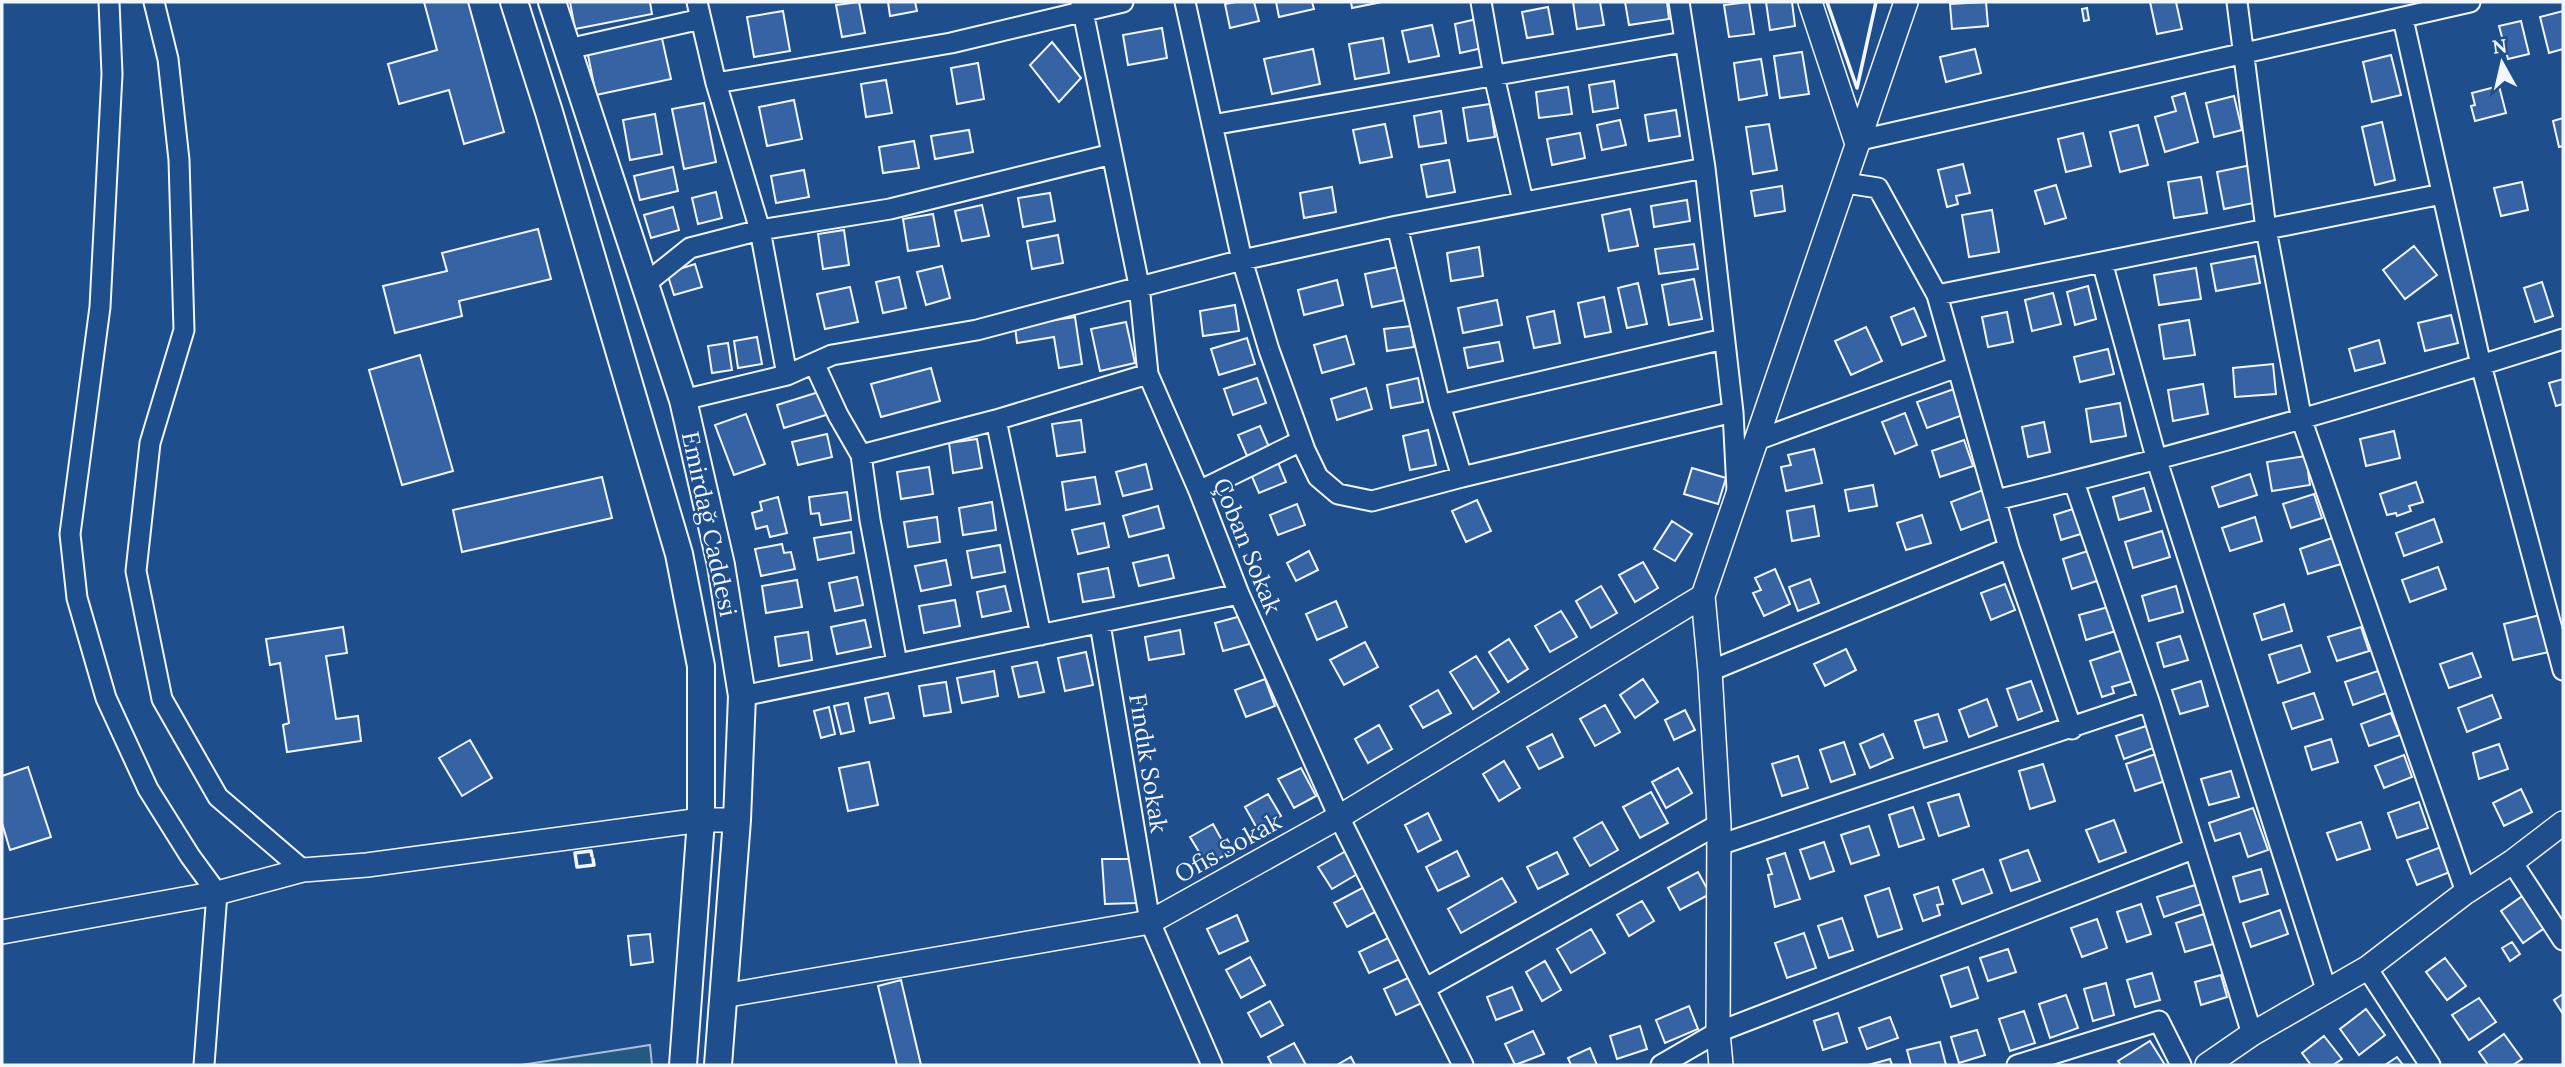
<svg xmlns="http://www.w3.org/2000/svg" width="2565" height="1067" font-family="Lora,serif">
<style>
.green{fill:#245a82;stroke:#a8bbd7;stroke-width:2}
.building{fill:#3563a3;stroke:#f2f6ff;stroke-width:2}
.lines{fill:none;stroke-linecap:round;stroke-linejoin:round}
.minor-casing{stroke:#f2f6ff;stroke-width:23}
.tertiary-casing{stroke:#f2f6ff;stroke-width:26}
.secondary-casing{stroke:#f2f6ff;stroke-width:30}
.minor{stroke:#1f4e8c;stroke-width:19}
.tertiary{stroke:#1f4e8c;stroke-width:23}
.secondary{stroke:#1f4e8c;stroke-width:26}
.wall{stroke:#f2f6ff;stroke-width:3.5}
.labels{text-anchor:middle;stroke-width:5;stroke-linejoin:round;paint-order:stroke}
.street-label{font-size:24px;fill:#f2f6ff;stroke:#1f4e8c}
</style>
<rect width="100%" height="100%" fill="#1f4e8c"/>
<path class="green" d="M650 1045 652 1065H521Z"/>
<path class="building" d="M424 2H468L504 132 464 144 449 90 399 104 388 64 437 50Z
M570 2H650L652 14 575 29Z
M859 2 865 33 842 37 836 5Z
M888 2H915L917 11 890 16Z
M1236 2H1254L1259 21 1230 28 1225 4Z
M1276 2H1312L1314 9 1279 17Z
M1351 2H1382L1352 8Z
M1573 2H1600L1604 25 1577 29Z
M1625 2H1667L1669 19 1629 25Z
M1749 2 1754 34 1729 37 1724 5Z
M1766 2H1792L1795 26 1770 30Z
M1986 2 1988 26 1952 29 1950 4Z
M2150 2H2176L2182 29 2157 34Z
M1548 7 1553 34 1527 38 1522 12Z
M2087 8 2089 20 2084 21 2082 9Z
M783 11 790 51 754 57 747 17Z
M2563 11V49L2549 53 2540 17Z
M1481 18 1487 47 1460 53 1455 24Z
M2521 21 2529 54 2508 59 2499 26Z
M1432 25 1439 56 1409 62 1402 31Z
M1162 28 1167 58 1128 65 1123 35Z
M661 34 671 79 596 95 587 50Z
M1383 38 1389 73 1355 79 1349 44Z
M1052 42 1081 78 1059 102 1030 65Z
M1313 49 1320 84 1272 94 1264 59Z
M1975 49 1981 73 1946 82 1940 57Z
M1802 52 1809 94 1780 98 1774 56Z
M2391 55 2401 95 2372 102 2363 62Z
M1761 59 1767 95 1739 100 1734 63Z
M978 63 984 99 957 104 951 68Z
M886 80 892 113 866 117 861 84Z
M1614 81 1618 108 1593 112 1589 85Z
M2499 86 2506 113 2475 121 2471 106 2475 105 2472 93Z
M1568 87 1572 114 1539 118 1536 92Z
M2185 93 2198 142 2165 152 2155 117 2176 111 2172 97Z
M2234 96 2242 130 2214 137 2206 103Z
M794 100 802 139 767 146 759 107Z
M704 103 716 162 684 169 672 109Z
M1490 104 1495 137 1468 141 1463 108Z
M1676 110 1680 136 1649 141 1645 115Z
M1441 111 1446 143 1419 147 1414 116Z
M655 114 662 154 630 160 623 120Z
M2563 118V146L2559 147 2553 121Z
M1620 120 1626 145 1602 150 1597 125Z
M2382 122 2395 180 2375 185 2362 127Z
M1385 124 1392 157 1360 163 1353 130Z
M1769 124 1777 170 1753 174 1746 127Z
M2138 125 2148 165 2120 172 2110 132Z
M969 130 973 152 935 159 931 136Z
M1580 133 1585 158 1552 165 1547 139Z
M2083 133 2091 166 2066 172 2058 139Z
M914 141 919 168 883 173 879 147Z
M1449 160 1455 192 1427 197 1421 165Z
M1963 164 1970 193 1956 196 1958 204 1947 207 1938 170Z
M2251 165 2258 202 2224 209 2217 172Z
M673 167 678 191 640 200 634 176Z
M804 170 809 197 776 203 771 176Z
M2201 177 2207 213 2174 218 2168 182Z
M2522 182 2528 210 2501 216 2494 188Z
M2056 185 2066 218 2045 224 2035 191Z
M1782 186 1785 211 1755 216 1751 191Z
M1332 187 1336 212 1304 218 1300 193Z
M716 192 722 218 698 224 692 198Z
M1050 193 1055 221 1023 227 1018 198Z
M1687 200 1690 221 1654 227 1651 206Z
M982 205 989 236 962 241 955 211Z
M673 207 679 230 651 238 644 215Z
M1630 209 1638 246 1609 251 1602 215Z
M1992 210 1999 252 1969 257 1962 215Z
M933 214 939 246 908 251 903 219Z
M538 229 551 279 459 301 462 316 395 333 383 286 447 271 442 253Z
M844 230 849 265 823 269 818 234Z
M1058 235 1063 263 1032 269 1027 241Z
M1694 244 1698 269 1659 274 1655 249Z
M2414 246 2437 275 2405 299 2383 270Z
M1479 247 1483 276 1451 281 1447 253Z
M2255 256 2260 283 2216 291 2211 264Z
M695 264 702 287 674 295 667 273Z
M942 266 950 298 926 305 917 272Z
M1398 267 1405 300 1372 307 1365 274Z
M2196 268 2201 299 2159 305 2154 275Z
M899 277 906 308 883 313 876 282Z
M1694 279 1702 319 1669 325 1662 285Z
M1337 280 1343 305 1304 315 1298 290Z
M2542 282 2553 316 2535 322 2524 288Z
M1638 283 1647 324 1627 328 1618 288Z
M2088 286 2096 319 2075 325 2067 292Z
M850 287 858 322 825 329 817 294Z
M2053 293 2061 324 2032 331 2025 300Z
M1604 297 1611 332 1585 337 1578 303Z
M1497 300 1502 325 1463 333 1458 308Z
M1235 305 1239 331 1203 336 1200 311Z
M1914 308 1926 336 1902 345 1891 317Z
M1554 311 1560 343 1534 348 1527 317Z
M2007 312 2013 342 1988 347 1982 317Z
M2451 315 2458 343 2425 351 2418 323Z
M1075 317 1082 364 1059 368 1054 337 1017 343 1015 326Z
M2189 320 2195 355 2164 359 2159 325Z
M1126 322 1135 363 1100 371 1091 329Z
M1411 326 1414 347 1387 351 1384 329Z
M1866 327 1882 361 1851 375 1835 341Z
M1346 336 1354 364 1322 373 1314 345Z
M757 337 762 364 738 368 734 341Z
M1247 338 1255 364 1219 375 1211 349Z
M2379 340 2385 363 2355 371 2349 349Z
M1499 342 1503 361 1468 368 1464 348Z
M728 343 732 370 712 373 708 346Z
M2108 349 2114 374 2080 382 2074 357Z
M420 355 453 471 402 485 369 370Z
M2273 364 2276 394 2235 397 2233 368Z
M931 368 940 401 881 417 871 384Z
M1257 378 1266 403 1233 415 1224 389Z
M1418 378 1423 402 1391 408 1387 385Z
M2563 379V404L2556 406 2549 383Z
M2203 384 2208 414 2173 421 2168 390Z
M1366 388 1372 409 1337 420 1331 399Z
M1954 389 1963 415 1927 428 1917 402Z
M822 391 829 414 784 428 777 405Z
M2120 403 2126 436 2091 442 2086 409Z
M1905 413 1917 445 1895 454 1882 422Z
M746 414 765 464 734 475 715 425Z
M1081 420 1085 452 1057 456 1052 424Z
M2044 422 2050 452 2028 457 2022 427Z
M1260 426 1269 447 1247 456 1238 435Z
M1428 430 1436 465 1410 470 1403 436Z
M2394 431 2400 458 2366 466 2360 439Z
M827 434 832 457 798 465 792 442Z
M977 439 982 468 953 473 949 443Z
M1964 440 1973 466 1940 477 1932 451Z
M1814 449 1822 483 1786 491 1781 467 1791 465 1788 455Z
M2306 456 2310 485 2272 491 2267 462Z
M1277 460 1286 482 1259 493 1250 472Z
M1146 464 1152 489 1123 496 1116 472Z
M929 467 933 494 901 499 897 472Z
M1692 468 1726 478 1718 504 1684 494Z
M2250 474 2257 495 2219 507 2212 487Z
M602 477 612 518 462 552 453 510Z
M1095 477 1100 504 1066 510 1062 482Z
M2416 482 2423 502 2409 506 2411 511 2397 516 2396 513 2387 515 2380 494Z
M1873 485 1877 506 1849 511 1845 490Z
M2144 488 2151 511 2119 520 2113 497Z
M1983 490 1993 518 1961 530 1951 502Z
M847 492 851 520 821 525 819 513 811 514 809 497Z
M2314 494 2322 518 2291 528 2283 504Z
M778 497 787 533 770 537 767 526 756 529 752 513 762 510 760 502Z
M1477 500 1491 531 1466 542 1452 511Z
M992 502 996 530 963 535 959 508Z
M1297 504 1305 525 1278 535 1270 515Z
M1158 506 1164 528 1129 537 1123 516Z
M1814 506 1819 536 1792 541 1787 511Z
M2076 508 2084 533 2061 540 2054 515Z
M1922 515 1931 543 1906 550 1897 523Z
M937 517 940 542 908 547 904 522Z
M2255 517 2262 541 2230 551 2222 528Z
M2434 519 2442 542 2404 556 2396 533Z
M1672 521 1692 534 1675 561 1654 549Z
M1104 523 1109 547 1078 554 1072 530Z
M2162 531 2170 557 2133 568 2125 542Z
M851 532 854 553 818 560 814 538Z
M2332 538 2341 564 2308 574 2300 549Z
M782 544 784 553 791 552 795 569 761 576 755 549Z
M1000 545 1005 572 972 578 967 551Z
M2094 549 2103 579 2072 589 2063 559Z
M1309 551 1318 570 1296 581 1287 563Z
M1168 555 1174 578 1139 586 1133 563Z
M946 560 951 585 921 591 915 566Z
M1643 562 1658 588 1635 602 1619 575Z
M2438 567 2446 589 2410 602 2402 580Z
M1108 568 1114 597 1083 602 1078 574Z
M1775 569 1790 604 1764 616 1753 593 1761 590 1755 578Z
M857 577 863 605 835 611 829 583Z
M1810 579 1819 603 1798 611 1789 587Z
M797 580 802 607 766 613 762 586Z
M2005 584 2015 610 1991 620 1981 593Z
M1005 586 1011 611 982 617 977 592Z
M1601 586 1617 613 1591 628 1576 601Z
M2176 586 2183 612 2149 621 2142 596Z
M955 600 960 626 924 633 919 606Z
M1336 601 1347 627 1317 640 1306 614Z
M2284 604 2292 631 2262 640 2254 614Z
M2112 606 2119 630 2086 640 2079 615Z
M1561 611 1577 637 1550 652 1535 626Z
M1245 615 1253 643 1223 651 1215 623Z
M2540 615 2549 652 2513 660 2504 624Z
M865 620 871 647 837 654 831 627Z
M343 627 347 653 326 656 336 719 358 716 361 741 287 752 283 725 289 723 280 663 270 665 266 639Z
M2361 627 2369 651 2337 661 2328 637Z
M1180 630 1184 654 1149 660 1145 637Z
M808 632 812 660 779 666 775 637Z
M2180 636 2188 660 2164 667 2157 643Z
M1509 639 1528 669 1508 682 1489 652Z
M1365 642 1378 667 1344 685 1330 660Z
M2301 645 2310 672 2278 683 2269 655Z
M1846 649 1856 670 1825 686 1814 664Z
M2126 649 2136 680 2112 687 2114 693 2102 697 2090 661Z
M1086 652 1093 685 1065 691 1058 658Z
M2472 653 2481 677 2449 688 2440 664Z
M1476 656 1499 692 1473 709 1450 672Z
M1037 662 1044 692 1019 697 1012 667Z
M2381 670 2389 692 2353 705 2345 682Z
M994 671 998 696 962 703 957 678Z
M1265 679 1275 706 1246 717 1235 690Z
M1643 679 1658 702 1635 718 1620 695Z
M2031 681 2042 711 2018 720 2007 689Z
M2201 681 2208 706 2180 714 2172 690Z
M946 682 951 712 924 716 919 686Z
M1438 690 1451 713 1423 728 1410 706Z
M888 693 894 718 870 723 865 698Z
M2314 693 2323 719 2292 729 2283 703Z
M2492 695 2501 718 2467 732 2458 708Z
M1987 699 1997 726 1969 737 1959 710Z
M848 703 854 731 841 734 834 706Z
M1605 705 1620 732 1595 746 1580 719Z
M829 707 835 734 821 738 814 711Z
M1685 710 1695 730 1674 740 1665 720Z
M2391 713 2400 735 2369 746 2361 724Z
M1938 714 1947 741 1924 748 1915 721Z
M1379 725 1392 749 1368 763 1355 739Z
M2149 725 2156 747 2124 759 2116 736Z
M1552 734 1563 757 1539 769 1527 747Z
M1883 734 1893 758 1870 768 1860 744Z
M2331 739 2338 762 2312 770 2305 747Z
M470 740 492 778 462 796 439 758Z
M1844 742 1855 774 1831 782 1820 750Z
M2499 744 2508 769 2479 779 2473 753Z
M2159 753 2168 780 2135 791 2126 764Z
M2404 755 2412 777 2384 788 2375 766Z
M1798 756 1808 788 1782 796 1772 764Z
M1504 761 1520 788 1499 801 1483 774Z
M869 762 878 805 848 811 839 768Z
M2043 764 2055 801 2030 809 2019 771Z
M28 767 51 837 10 850 2 823V776Z
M1301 768 1316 796 1294 808 1278 779Z
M1678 768 1692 793 1666 808 1652 782Z
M2231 771 2239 797 2209 805 2201 779Z
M2521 789 2532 812 2504 826 2493 803Z
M1651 792 1668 823 1640 838 1623 807Z
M1268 794 1281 816 1258 830 1245 807Z
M1959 794 1969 826 1939 836 1928 803Z
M2419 802 2428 828 2397 838 2388 813Z
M1913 807 1924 839 1899 847 1889 815Z
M2253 808 2268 850 2248 857 2240 833 2215 841 2209 823Z
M1428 813 1441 840 1418 852 1405 825Z
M2114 820 2126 852 2099 862 2086 830Z
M1602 822 1618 850 1590 866 1574 838Z
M2361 822 2370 849 2337 860 2327 833Z
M1213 824 1229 853 1207 865 1190 837Z
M1869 826 1879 855 1851 864 1841 835Z
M1824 842 1834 871 1810 879 1800 850Z
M2441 847 2450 872 2417 885 2407 860Z
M2028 850 2040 881 2011 891 2000 860Z
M1346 851 1359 873 1332 889 1318 867Z
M1457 851 1469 876 1438 891 1426 867Z
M1557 852 1568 874 1538 889 1527 867Z
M1785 853 1800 899 1775 907 1768 875 1772 874 1767 859Z
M1102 859H1132L1136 903 1105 904Z
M1983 869 1992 893 1962 904 1953 880Z
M2261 869 2268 894 2240 902 2233 877Z
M1698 872 1710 894 1680 910 1668 888Z
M1502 878 1516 902 1461 933 1448 909Z
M2195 885 2202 904 2164 917 2157 897Z
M1364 887 1377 911 1347 927 1334 903Z
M1938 887 1943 904 1937 905 1940 915 1923 921 1914 895Z
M1889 888 1902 929 1878 937 1865 896Z
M2524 895 2546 927 2523 943 2501 911Z
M1642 901 1654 921 1629 936 1617 915Z
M2141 904 2151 934 2127 942 2117 912Z
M2280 910 2288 934 2251 947 2243 923Z
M2204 914 2213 944 2185 952 2176 923Z
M1237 915 1248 941 1219 954 1207 929Z
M1842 918 1853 950 1829 958 1818 926Z
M2097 919 2107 948 2082 957 2071 928Z
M1591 929 1605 953 1571 973 1557 949Z
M1804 933 1816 968 1787 978 1775 943Z
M650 934 653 962 631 965 628 936Z
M1392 936 1402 958 1369 973 1359 952Z
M2512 942 2520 954 2510 961 2502 948Z
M2008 949 2016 972 1988 981 1980 958Z
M1250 957 1265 985 1241 998 1226 970Z
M2445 958 2466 986 2447 1000 2426 972Z
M1545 961 1561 990 1542 1001 1526 972Z
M1968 967 1978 998 1951 1007 1941 976Z
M2152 973 2160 1000 2135 1007 2127 980Z
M2221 975 2227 997 2201 1005 2195 982Z
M1412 976 1424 1002 1396 1015 1384 989Z
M901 980 921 1065H897L878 986Z
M2106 983 2114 1015 2093 1021 2084 989Z
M1512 987 1522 1010 1496 1020 1487 997Z
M2563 994V1014L2554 1000Z
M2066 995 2078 1028 2050 1038 2039 1004Z
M2479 998 2496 1022 2469 1040 2452 1015Z
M1270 1001 1283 1025 1261 1037 1248 1013Z
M1689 1006 1698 1029 1665 1043 1656 1020Z
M2366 1009 2385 1035 2359 1055 2340 1029Z
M2024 1011 2035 1043 2010 1051 1999 1019Z
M1838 1013 1847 1042 1823 1050 1814 1021Z
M1890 1017 1898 1038 1867 1049 1859 1028Z
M1640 1026 1647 1049 1617 1059 1610 1036Z
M1977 1030 1985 1055 1959 1063 1951 1037Z
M1533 1031 1544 1054 1515 1065 1505 1044Z
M2504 1034 2522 1059 2513 1065H2488L2479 1052Z
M2324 1036 2342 1059 2333 1065H2311L2302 1053Z
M2150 1041 2165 1065H2121L2118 1061Z
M1940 1042 1946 1065H1911L1907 1050Z
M1294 1043 1306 1065H1272L1268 1057Z
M1590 1048 1597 1065H1571L1568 1058Z
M1351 1057 1355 1065H1337Z
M2397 1057 2403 1065H2385Z
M1890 1059 1892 1065H1868Z"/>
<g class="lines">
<g class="minor-casing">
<path id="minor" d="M109 2 112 74 100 307 70 534 77 598 106 698 148 789 190 856 217 893 204 1065
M154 2 168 59 179 160 184 330 150 443 136 571 162 699 218 797 303 870
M697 2 716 83 760 230 787 375
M1081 2 1139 285 1148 374 1199 491 1239 594 1339 817 1463 1065
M1185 2 1242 260 1269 350 1305 450 1318 477 1338 494 1372 501 1462 477 1733 412
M1481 2 1494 76 1523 201
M1679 2 1705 168 1733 412 1737 490
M2237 2 2266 229 2302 421 2466 892
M2403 19 2481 365 2563 670
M568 49 701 19
M716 83 951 43 1123 2
M1212 125 1684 42
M1856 141 2470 2
M1846 183 1878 188 1937 295 2009 548 2072 729
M1397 226 1440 405 1462 477
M2102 262 2157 461 2327 992
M645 284 690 248 760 230 890 209 1112 154
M1937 295 2442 194
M814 363 838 415 861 455 870 520 897 663
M683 400 787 375 832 355 977 330 1242 260 1397 226 1705 168
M1440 405 1724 339
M996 420 1041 635
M1754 441 1957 367
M861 455 996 420 1148 374
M2074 482 2149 701 2252 1034
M1199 491 1301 441
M1996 500C2188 454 2376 399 2563 339
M1100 624 1150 922 1212 1065
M1710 671 2009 548
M742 696 1239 594
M1719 845 2149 701
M2512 862 2563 940
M2367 968 2430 1065
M1426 988 1719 824
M1661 1065 1718 1032 2193 849
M2017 1065 2159 1021 2181 1065"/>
</g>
<g class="tertiary-casing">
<path id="tertiary" d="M1810 2 1856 141
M2 932 217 893 303 870 367 865 701 820H737
M723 996 1150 922 1339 817 1703 596
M1721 1065 1718 1032 1719 824 1710 671 1703 596 1906 2
M2207 1065 2252 1034 2367 968 2466 892 2512 862 2563 823"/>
</g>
<g class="secondary-casing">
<path id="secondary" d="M514 2 549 112 679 554 701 666V820L683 1065
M552 2 683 400 721 565 742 696 737 820 718 1065"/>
</g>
<use href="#minor" class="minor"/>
<use href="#tertiary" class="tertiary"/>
<use href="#secondary" class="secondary"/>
<path class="wall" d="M1827 2 1857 88 1876 2
M592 856 591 851 575 853 577 867 594 865 593 859"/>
</g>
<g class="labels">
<g class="street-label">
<text transform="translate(709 524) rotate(78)" y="8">Emirdağ Caddesi</text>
<text transform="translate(1247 546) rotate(68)" y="8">Çoban Sokak</text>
<text transform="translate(1148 763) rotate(81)" y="8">Fındık Sokak</text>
<text transform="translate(1228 848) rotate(-29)" y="8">Ofis Sokak</text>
</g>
</g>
<rect width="2565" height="1067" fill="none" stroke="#f2f6ff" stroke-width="7"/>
<g transform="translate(2502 63) rotate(352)" stroke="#1f4e8c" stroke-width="5" paint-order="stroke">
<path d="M0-5L12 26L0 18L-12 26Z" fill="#f2f6ff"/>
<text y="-10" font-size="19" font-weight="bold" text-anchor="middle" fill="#f2f6ff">N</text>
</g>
</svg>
